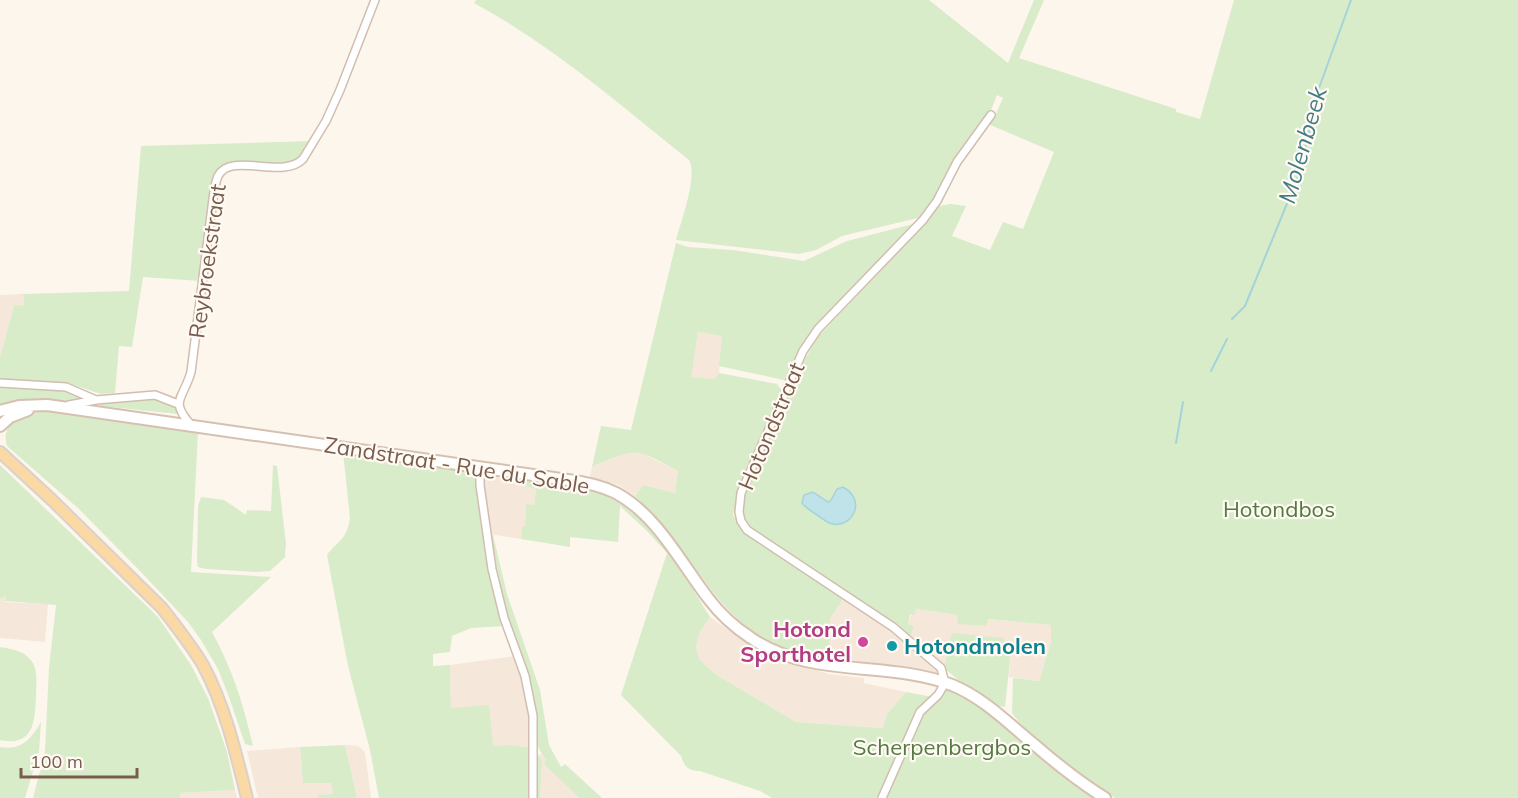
<svg xmlns="http://www.w3.org/2000/svg" width="1518" height="798" font-family="Mulish,sans-serif">
<style>
.residential{fill:#f5e8da}
.green{fill:#d8ecc9}
.water{fill:#bfe3e8;stroke:#a5d3da;stroke-width:1.5}
.lines{fill:none;stroke-linecap:round;stroke-linejoin:round}
.stream{stroke:#a5d3da;stroke-width:2}
.street-casing{stroke:#d1beb0;stroke-width:10}
.secondary-casing{stroke:#d6c0b0;stroke-width:14}
.primary-casing{stroke:#dad1cd;stroke-width:14}
.street{stroke:#fff;stroke-width:7}
.secondary{stroke:#fff;stroke-width:10}
.primary{stroke:#fbd9a5;stroke-width:10}
.hotel-dot{fill:#d1479c;stroke:#fffaf3;stroke-width:2}
.culture-dot{fill:#0f9aa8;stroke:#fffaf3;stroke-width:2}
.labels{text-anchor:middle;stroke-width:4.5;stroke-linejoin:round;paint-order:stroke}
.street-label{font-size:22px;fill:#7a5c4d;stroke:#fffaf3}
.park-label{font-size:22px;fill:#537a41;stroke:#fffaf3}
.hotel-label{font-size:22px;font-weight:bold;fill:#b23c85;stroke:#fffaf3;text-anchor:end}
.culture-label{font-size:22px;font-weight:bold;fill:#0d838f;stroke:#fffaf3;text-anchor:start}
.water-label{font-size:24px;font-style:italic;fill:#437c86;stroke:#fffaf3}
</style>
<rect width="100%" height="100%" fill="#fdf6ec"/>
<path class="residential" d="M23 294 24 306H14L0 357V295Z
M698 332 723 336 719 373 715 379 690 377Z
M640 452 678 471 675 493 645 485 635 496 618 485 590 477 592 467 624 453Z
M483 475 524 481V486L536 489 534 505 526 504 525 527H522L521 539 490 534Z
M6 595V602L48 604 45 642 0 638V599Z
M843 599 892 629 939 669 940 674 921 669 829 660 830 619Z
M915 609 958 615V623L986 626 987 619 1052 625 1051 642 1039 681 1009 677 1011 653 948 652 944 668 911 636 914 626 908 624 911 614Z
M710 617 750 645 778 659 829 674 864 678V683L906 692 887 714 884 728 796 722 715 674 699 659 696 647 699 634Z
M516 656 528 696 532 748 510 745 493 746 451 708 450 665Z
M345 745 358 746 365 752 371 798H357Z
M300 747 303 783H331L333 794 318 795V798H258L247 751Z
M541 754 546 760 545 764 579 798H540L542 762 535 756Z
M235 790 237 798H180V793Z"/>
<path class="green" d="M476 0H929L1008 63 1034 0H1044L1019 58 1176 109V112L1200 119 1234 0H1518V798H1115C1085 779 1032 741 1012 713L1013 678 1039 681 1051 642V625L988 619 986 626 958 624 957 615 916 609 914 615 910 614 908 624 914 626 911 636 751 529C740 518 741 505 745 491L800 368 817 338 928 221 939 206 951 204 966 206 952 236 990 250 1003 222 1023 229 1054 152 988 124 994 118 1003 98 997 95 989 115 922 217 842 236 816 250 799 254 676 240C681 221 698 176 689 160 620 105 552 45 474 3Z
M313 141 299 160 288 164 231 163C224 165 220 168 216 174L201 281 143 277 132 347 119 346 115 393 101 394 68 383 0 379V357L14 306 24 305 23 294 129 291 141 146Z
M917 223 815 329 788 381 719 366 722 336 698 332 691 377 715 379 719 373 777 384 783 392 737 499 733 515 747 533 766 548 843 599 830 619 829 660C724 651 702 558 635 496L644 485 675 493 678 471C635 448 637 447 592 467L601 426 631 430 676 243 688 247 733 250 804 261 847 241Z
M0 386 61 388 83 397 77 400 0 406Z
M156 398 175 406 179 411 178 414 100 406 103 402Z
M38 412H56L198 432 191 572 271 577 212 632C233 671 243 703 253 746L245 744 229 697 218 669 201 640 188 622 141 572 79 509 7 446C0 424 21 416 38 412Z
M343 452 477 472 505 626 471 628 452 636 450 652 433 654V666L450 665 451 708 489 705 493 746 511 745 532 748 531 798H379L370 750 348 666 327 555C338 540 347 540 350 518Z
M0 465 158 617 191 665 208 698 227 752 235 790 180 793V798H33L45 751 49 668 56 605 6 601V596L0 599Z
M273 465 277 466 286 544 285 557 270 571 257 572 206 569 198 567 197 563 198 506 201 497 224 500 246 515 247 510 271 511Z
M525 479C545 482 565 483 584 488 647 504 679 567 710 617L699 634 696 647 699 659 715 674 796 722 883 728 887 714 906 692 933 697 942 687 982 707 1047 762 1096 798H772L760 791 700 771C688 771 685 767 681 756L621 695 667 553 647 531 620 506 618 542 570 537V547L521 539 522 527 525 526 526 504 534 505 536 489 524 486Z
M490 534 493 535 507 594 540 690 549 745 561 767 565 764 602 798H579L544 764 546 760C539 751 536 743 536 731L510 628Z
M952 633 1004 638V651L1011 652 1005 707 998 706 962 683 944 668Z
M0 647C12 649 26 651 33 663 38 673 36 685 36 696 35 721 34 747 0 740Z
M41 722 39 752 25 798H0V747C21 751 31 739 41 722Z
M345 745 357 798H318V795L333 794 331 783H303L300 747Z
M535 756 540 758 542 762 540 798H535Z"/>
<path class="water" d="M843 487C868 501 851 528 833 524 827 523 822 518 817 515 811 511 806 508 802 503L804 495 813 492 828 502 831 500 837 489Z"/>
<g class="lines">
<path class="stream" d="M1232 319 1245 306 1300 172 1319 88 1351 0
M1211 371 1227 339
M1176 443 1183 402"/>
<g class="street-casing">
<path id="street" d="M0 383 66 387 96 400
M69 405 96 400 155 395 178 404
M191 425C169 400 183 400 191 372L213 199C214 192 215 183 218 176 231 151 283 180 303 159L326 121 340 90 375 0
M480 467V485L492 569 504 618 525 676 533 716V798
M882 798 920 712 938 695 945 683 941 668 893 627 747 530 741 521 739 512 741 493 803 351 818 329 923 220 937 201 957 162 991 115"/>
</g>
<g class="secondary-casing">
<path id="secondary" d="M0 411 19 406 47 405 568 480C584 482 602 486 616 493 657 515 681 563 708 598 720 614 734 627 751 638 810 679 888 660 952 685 984 698 1010 725 1036 746 1058 765 1081 783 1105 798
M0 426 10 417 28 410"/>
</g>
<g class="primary-casing">
<path id="primary" d="M0 452 52 500 162 608C176 626 191 645 203 665 225 706 236 753 247 798"/>
</g>
<use href="#street" class="street"/>
<use href="#secondary" class="secondary"/>
<use href="#primary" class="primary"/>
</g>
<circle class="hotel-dot" cx="863" cy="642" r="6"/>
<circle class="culture-dot" cx="892" cy="646" r="6"/>
<g class="labels">
<g class="street-label">
<text transform="translate(207 261) rotate(-82)" y="8">Reybroekstraat</text>
<text transform="translate(771 426) rotate(-67)" y="8">Hotondstraat</text>
<text transform="translate(457 465) rotate(9)" y="8">Zandstraat - Rue du Sable</text>
</g>
<g class="park-label">
<text x="1279" y="517">Hotondbos</text>
<text x="942" y="755">Scherpenbergbos</text>
</g>
<g class="hotel-label">
<text x="851" y="637">Hotond<tspan x="851" dy="25">Sporthotel</tspan></text>
</g>
<g class="culture-label">
<text x="904" y="654">Hotondmolen</text>
</g>
<g class="water-label">
<text transform="translate(1303 145) rotate(-74)" y="8">Molenbeek</text>
</g>
</g>
<path d="M21 768v9h116v-9" fill="none" stroke="#7a5c4d" stroke-width="3"/>
<text x="30" y="768" font-size="18" fill="#7a5c4d" stroke="#fffaf3" stroke-width="4.5" paint-order="stroke">100 m</text>
</svg>
